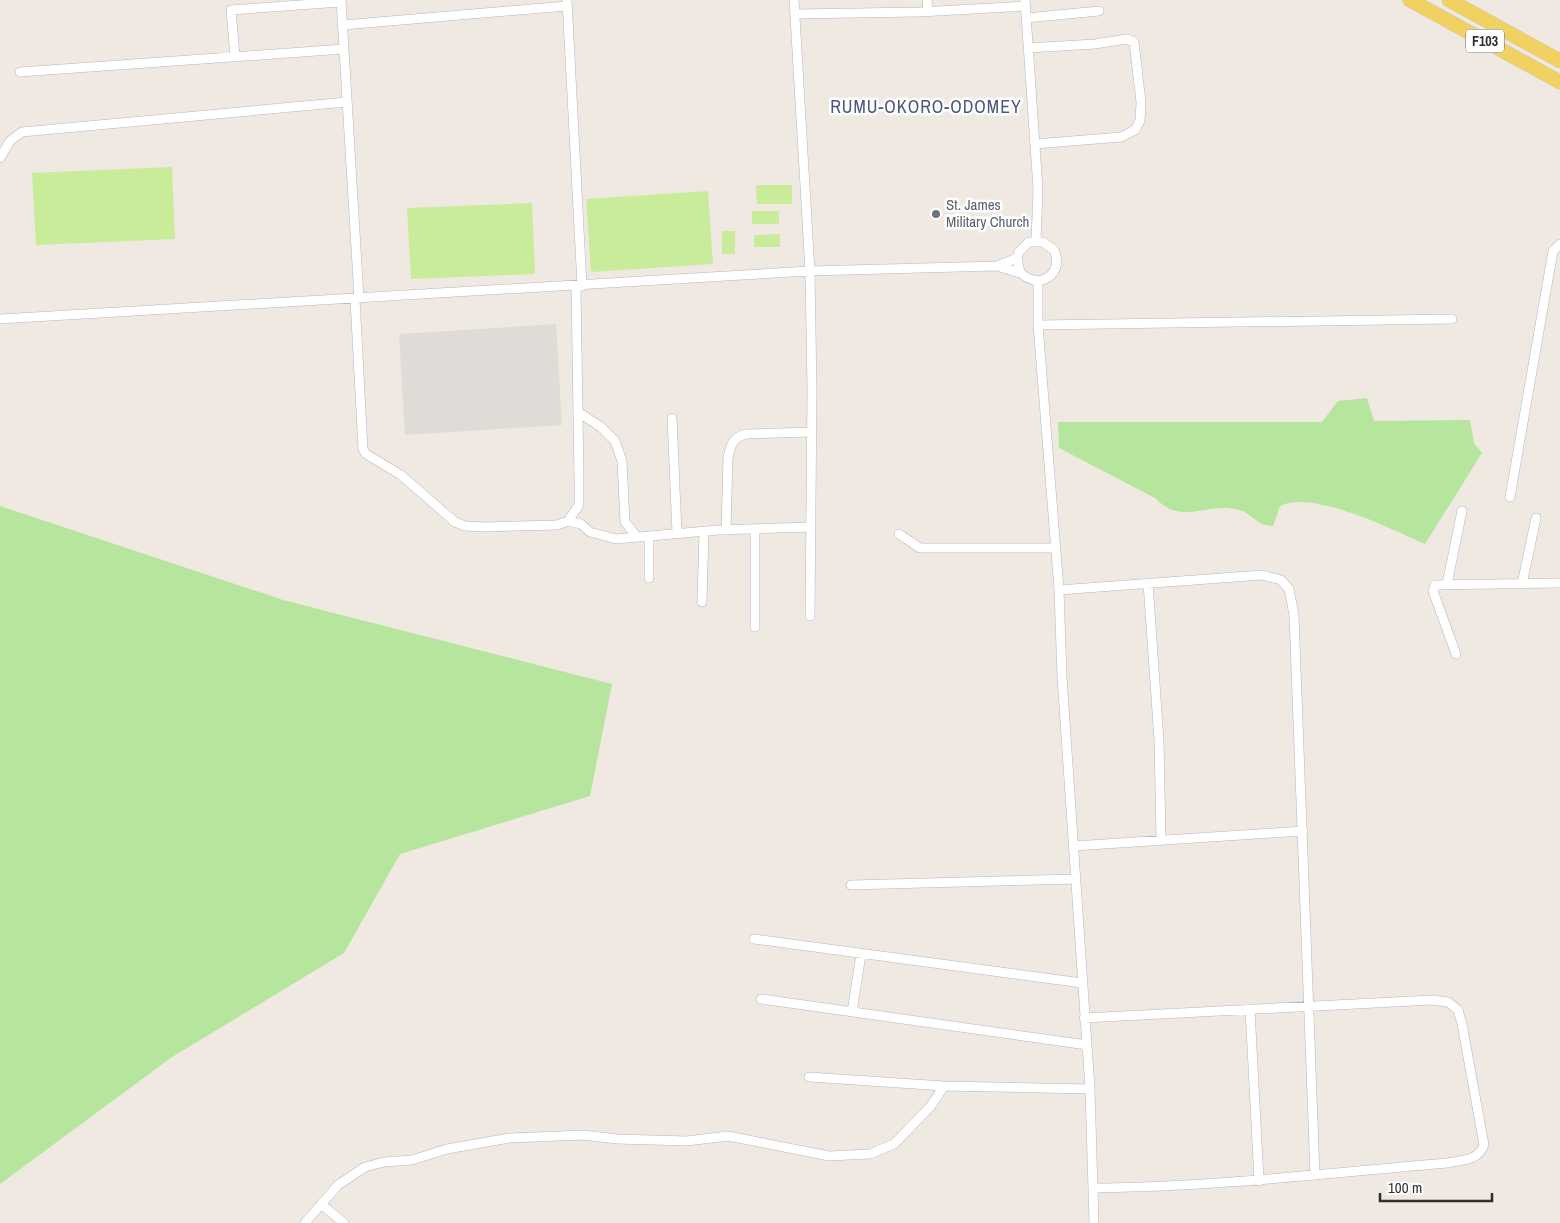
<svg xmlns="http://www.w3.org/2000/svg" width="1560" height="1223" font-family="'Archivo Narrow',sans-serif">
<style>
.green{fill:#b6e59e}
.pitch{fill:#c9ec9a}
.plaza{fill:#dfdcd8}
.lines{fill:none;stroke-linecap:round;stroke-linejoin:round}
.street-casing{stroke:#b4b7c1;stroke-width:10}
.primary-casing{stroke:#c9c9c9;stroke-width:15}
.street{stroke:#fff;stroke-width:9}
.primary{stroke:#f2d163;stroke-width:14}
.worship-dot{fill:#6b7280;stroke:#fff;stroke-width:2}
.labels{text-anchor:middle;stroke-width:5;stroke-linejoin:round;paint-order:stroke}
.shield{fill:#fff;stroke:#6d6d6d;stroke-width:1}
.shield-label{font-size:14px;font-weight:bold;fill:#2e2e2e}
.worship-label{font-size:15px;fill:#5b616d;stroke:#fff;text-anchor:start}
.quarter-label{font-size:18px;letter-spacing:1px;fill:#4d5680;stroke:#fff}
</style>
<rect width="100%" height="100%" fill="#efe9e1"/>
<path class="green" d="M1367 398 1374 421 1470 420 1474 443 1482 453 1425 544C1393 530 1312 489 1280 506L1273 526C1255 526 1253 513 1239 510 1207 501 1183 527 1155 498L1059 448 1058 422H1322L1338 401Z
M0 506 283 600 612 684 590 796 400 854 344 953 172 1057 0 1184Z"/>
<path class="pitch" d="M172 167 175 239 36 245 32 173Z
M756 185H792V204H757Z
M708 191 713 264 591 272 586 199Z
M532 203 535 274 411 279 407 208Z
M752 211H779V224H752Z
M722 231H735V254H722Z
M780 234V247H754V235Z"/>
<path class="plaza" d="M556 324 562 425 405 435 399 334Z"/>
<g class="lines">
<g class="street-casing">
<path id="street" d="M341 0 359 298
M567 0 582 286
M794 0 810 271 812 389 810 616
M927 0 928 11
M1025 0 1038 189 1036 241
M795 14 919 12 1025 6
M1026 18 1099 11
M343 25 567 6
M1028 48 1095 44 1127 39 1134 42 1141 102 1140 121 1135 130 1121 137 1035 144
M235 56 231 10 341 2
M20 72 344 49
M0 158 10 141 22 132 347 102
M997 266 1017 258 1019 252 1029 242H1043L1054 250C1065 275 1038 291 1020 272L1017 258
M1038 281V325L1059 590 1062 677 1090 1089 1094 1223
M355 299 363 449 366 454 401 475 455 522 465 526 485 527 557 525 568 521 581 524 590 532 616 539 718 530 811 527
M0 319 810 271 997 266 1020 273
M1038 325 1452 319
M578 412 601 427 615 441 622 461 625 522 637 537
M672 418 677 533
M1510 497 1553 251 1560 244
M568 521 579 505V478L576 286
M726 530 728 458C730 446 733 437 746 434L812 432
M899 534 920 548H1055
M649 578V536
M1148 583 1159 740 1161 841
M1447 584 1462 511
M1522 584 1536 518
M1059 590 1262 575 1281 580 1289 589 1294 615 1315 1175
M702 602 704 531
M755 627V529
M1456 654 1433 591 1435 585 1560 583
M1074 846 1303 831
M851 885 1076 879
M754 939 1082 983
M761 999 1087 1045
M1250 1009 1259 1181
M852 1012 861 954
M1084 1018 1432 1000 1448 1002 1458 1010 1462 1024 1484 1145C1478 1161 1462 1160 1447 1163 1329 1173 1212 1187 1093 1188
M809 1077 944 1086 1090 1089
M322 1205 344 1223
M305 1223 338 1185 365 1167 384 1162 412 1160 447 1149 510 1138 583 1135 617 1139 687 1141 728 1136 829 1156 870 1154 894 1144 931 1106 944 1086"/>
</g>
<g class="primary-casing">
<path id="primary" d="M1410 0 1560 82
M1449 0 1560 61"/>
</g>
<use href="#street" class="street"/>
<use href="#primary" class="primary"/>
</g>
<circle class="worship-dot" cx="936" cy="214" r="5"/>
<g class="labels">
<rect class="shield" x="1466" y="29.5" width="38" height="23" rx="4"/>
<g class="shield-label">
<text x="1485" y="46">F103</text>
</g>
<g class="worship-label">
<text x="946" y="210">St. James<tspan x="946" dy="17">Military Church</tspan></text>
</g>
<g class="quarter-label">
<text x="926" y="113">RUMU-OKORO-ODOMEY</text>
</g>
</g>
<path d="M1380 1193v8h112v-8" fill="none" stroke="#2e2e2e" stroke-width="2.5"/>
<text x="1388" y="1193" font-size="15" fill="#2e2e2e" stroke="#ffffff" stroke-width="4" paint-order="stroke">100 m</text>
</svg>
